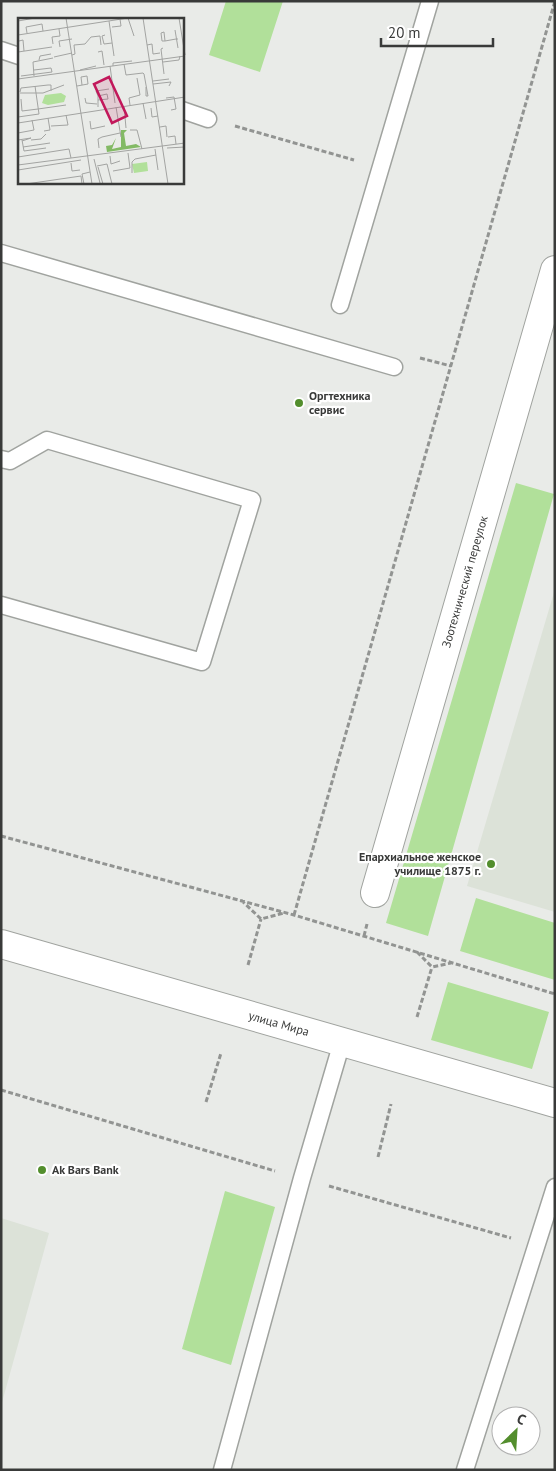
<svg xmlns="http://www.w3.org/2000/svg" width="556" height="1471" font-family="'PT Sans',sans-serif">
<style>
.built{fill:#dce2d8}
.green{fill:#b1e09a}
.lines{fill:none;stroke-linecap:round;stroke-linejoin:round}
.service-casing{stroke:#a0a39f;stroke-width:19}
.minor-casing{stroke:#a0a39f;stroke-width:30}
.secondary-casing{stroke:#a0a39f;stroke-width:30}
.path{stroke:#929492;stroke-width:3;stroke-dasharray:5 2.5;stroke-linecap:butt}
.service{stroke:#fff;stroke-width:16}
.minor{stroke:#fff;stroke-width:28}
.secondary{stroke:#fff;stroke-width:28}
.poi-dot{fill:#538e2d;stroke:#fff;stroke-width:2}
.labels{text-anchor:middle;stroke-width:4.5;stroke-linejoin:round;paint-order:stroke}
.poi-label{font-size:12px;font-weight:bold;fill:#393a39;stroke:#fff;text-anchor:start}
.street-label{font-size:12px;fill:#393a39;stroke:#fff}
.inset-road{fill:none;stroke:#a3a4a2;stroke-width:1}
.view{fill:#c2185b;fill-opacity:0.15;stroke:#c2185b;stroke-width:2.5}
.inset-edge{fill:none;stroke:#393a39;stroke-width:2.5}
</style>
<rect width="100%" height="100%" fill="#e9ebe8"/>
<path class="built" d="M555 589V912L467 886Z
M1 1218 49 1233 1 1406Z"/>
<path class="green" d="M226 1H283L260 72 209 55Z
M516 483 554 494 428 936 386 923Z
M476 898 555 923V980L460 951Z
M448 982 549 1012 532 1069 431 1040Z
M225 1191 275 1207 231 1365 182 1349Z"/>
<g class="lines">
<g class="service-casing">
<path id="service" d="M1 50 19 56
M182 110 208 119
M1 253 394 367
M340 305 430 1
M1 459 10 461 47 440 252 500 202 662 1 605
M222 1470 302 1178 342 1042
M465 1470 555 1187"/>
</g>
<g class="minor-casing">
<g id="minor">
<path id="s1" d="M375 893 555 270"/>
</g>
</g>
<g class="secondary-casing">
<g id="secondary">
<path id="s2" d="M1 944 555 1103"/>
</g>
</g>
<path class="path" d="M235 126 354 160
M420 358 451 366
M1 836 294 915 555 994
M241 900 261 919 284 913
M294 915 555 1
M364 936 367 924
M417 952 432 967 451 963
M248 965 261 919
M417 1017 432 967
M1 1090 275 1171
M206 1102 221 1053
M378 1157 391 1104
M329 1186 511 1238"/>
<use href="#service" class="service"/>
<use href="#minor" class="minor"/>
<use href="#secondary" class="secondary"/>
</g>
<g class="poi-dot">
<circle cx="299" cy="403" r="5"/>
<circle cx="491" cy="864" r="5"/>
<circle cx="42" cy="1170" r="5"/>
</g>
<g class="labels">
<g class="poi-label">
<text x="309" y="400">Оргтехника<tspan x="309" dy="14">сервис</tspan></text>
<text x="481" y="861" text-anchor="end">Епархиальное женское<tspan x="481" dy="14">училище 1875 г.</tspan></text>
<text x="52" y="1174">Ak Bars Bank</text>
</g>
<g class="street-label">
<text dy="4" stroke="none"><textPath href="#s1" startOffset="324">Зоотехнический переулок</textPath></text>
<text dy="4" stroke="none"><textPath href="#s2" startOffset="289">улица Мира</textPath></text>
</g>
</g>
<g transform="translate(18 18)">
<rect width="166" height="166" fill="#e9ebe8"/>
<path d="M43 75 48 78 46 84 30 87 24 85 27 77ZM129 144 130 153 116 155 114 146Z" fill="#b1e09a"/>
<path d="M103 112H109L106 115 108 128 118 126 123 129 89 134 88 128 94 127 98 120 94 131 103 129Z" fill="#83ba65"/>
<path class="inset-road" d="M48 0 74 166M110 0 116 18M125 0 150 166M161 0 167 37M0 3 17 0M91 3 96 38M94 9 103 8 102 1M157 12 160 30M9 15 8 9 24 6 25 13M0 17 110 0M87 17 84 18 86 26 94 25M1 23 5 22 6 33M147 23 146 14 143 15 144 23H147L158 21H160M35 26 34 19 42 18 41 11M129 27 134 26 135 36 142 35M42 29 41 23 54 21M145 30 143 31 146 56M0 34 34 29M80 34 84 33 86 47M54 37 57 36 56 27 67 26 73 19 82 18 83 27M36 39 54 35M21 42 22 38 33 36M145 44 161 42 162 38M106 46 108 57 125 55 126 56 130 78H128V69M92 48 97 85M95 48V45L114 43M16 52 33 50 34 54M62 52 78 48M3 58 34 54M16 58 15 44 35 40M0 61 167 38M135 63 151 61M135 66 153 64 151 68M59 68 70 66 69 58 63 59 64 67M2 74 3 70 30 67H33V73M2 75H25L46 67M80 78 78 73 91 71M67 80 68 85 79 86M148 80 156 79 158 91 153 92M3 81 4 93 20 91M125 85 128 101M112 87 111 80 122 77 119 60M106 88 108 110M80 89V82L90 81 89 76 80 78V82M98 89 103 119M133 90 134 99 140 98M20 91 48 87M0 99 21 96 17 68M72 103 73 111 87 108M0 105 167 79M33 108 50 107 48 97M142 109 148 108 149 119M112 112H119L124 131M26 113 32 112 30 100M0 115 16 112 14 102M150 119 157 118 158 126M0 122 13 120 4 123M4 122 6 133 28 130M13 122 23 121 28 116M5 129 32 125M81 130 80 121 84 119 102 115M149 130 167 129M137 131 140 152M92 138 93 146 102 143M0 139 51 131 53 140M76 141 82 165M53 145 54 153 62 152M0 147 167 125M79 148 89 146 94 166M80 149 85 166M0 152 63 142M95 153 112 150 110 135M114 155V144L117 141 138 137M8 166 63 158 64 166M66 166 64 156 72 154"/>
<path class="view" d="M91 59 109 98 94 105 76 66Z"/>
<rect width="166" height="166" class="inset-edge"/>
</g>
<rect width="556" height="1471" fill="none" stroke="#393a39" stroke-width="5"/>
<g transform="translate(516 1431) rotate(25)"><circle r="24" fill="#ffffff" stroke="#b0b0b0"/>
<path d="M0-4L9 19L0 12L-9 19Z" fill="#538e2d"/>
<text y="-8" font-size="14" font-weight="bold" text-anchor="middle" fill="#393a39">С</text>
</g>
<path d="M381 38v8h112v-8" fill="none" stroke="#393a39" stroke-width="2.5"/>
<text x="388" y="38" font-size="15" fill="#393a39" stroke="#ffffff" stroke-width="4" paint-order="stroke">20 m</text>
</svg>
